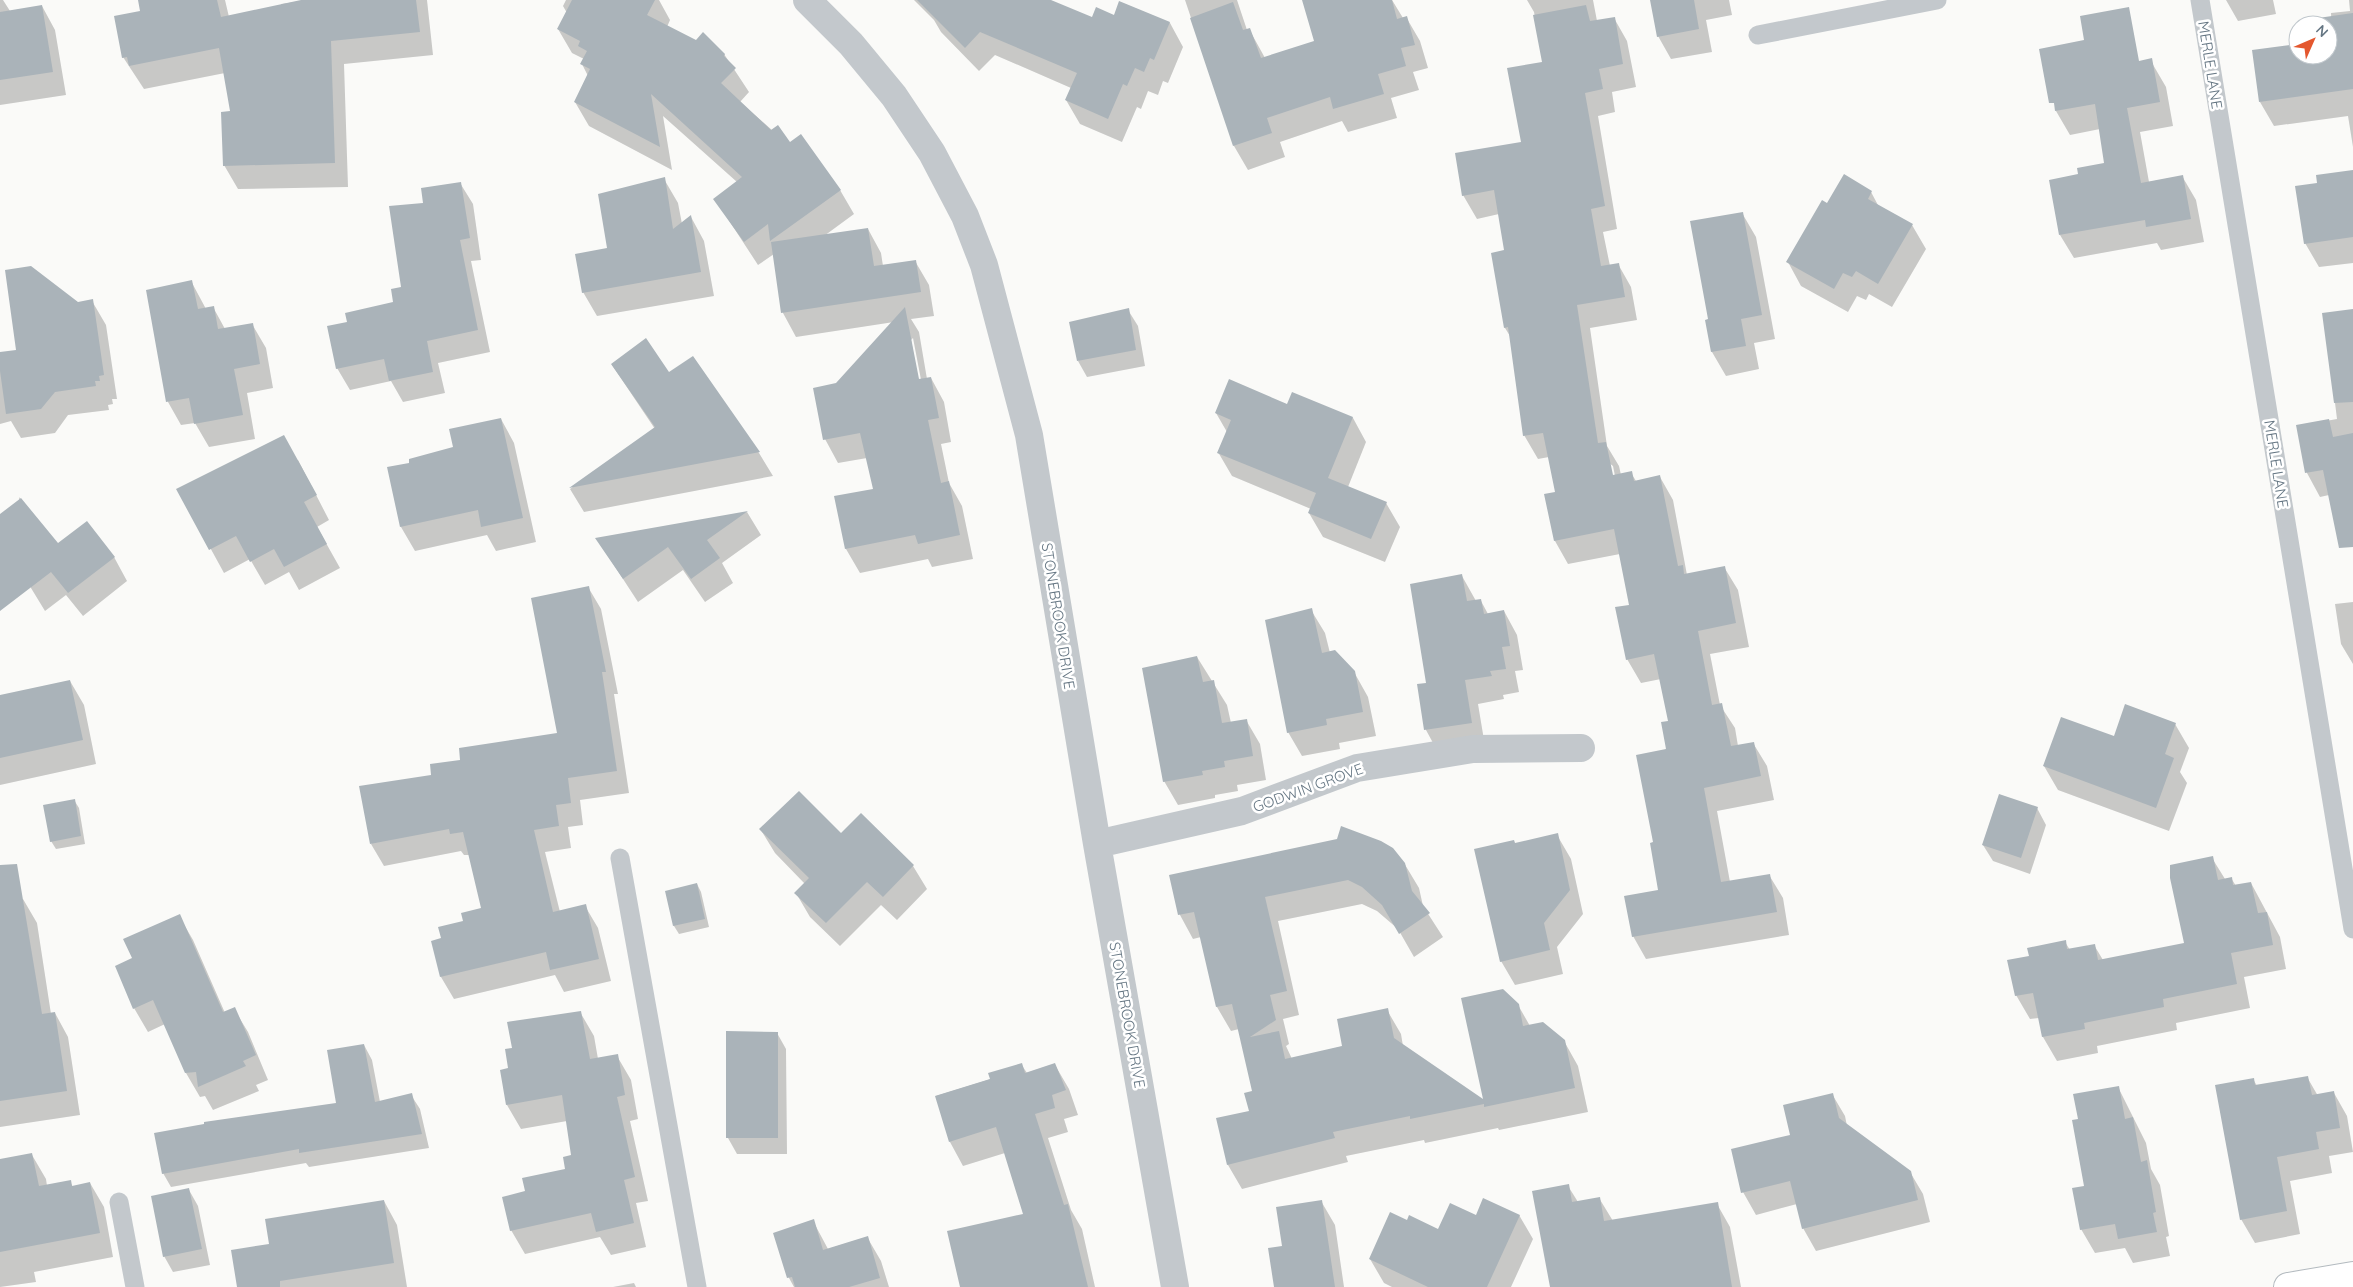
<svg xmlns="http://www.w3.org/2000/svg" width="2353" height="1287" font-family="Quicksand,sans-serif">
<style>
.shadow{fill:#0003;fill-rule:evenodd}
.building{fill:#aab3b9}
.lines{fill:none;stroke-linecap:round;stroke-linejoin:round}
.secondary-casing{stroke:#b3babf;stroke-width:30}
.lane{stroke:#c3c8cc;stroke-width:19}
.street{stroke:#c3c8cc;stroke-width:28}
.secondary{stroke:#fff;stroke-width:28}
.labels{text-anchor:middle;stroke-width:5;stroke-linejoin:round;paint-order:stroke}
.street-label{font-size:15px;fill:#657683;stroke:#fff}
</style>
<rect width="100%" height="100%" fill="#fafaf8"/>
<path class="shadow" d="M0 0H3L10 11 42 6 55 30 66 95 0 105Z
M139 0H225L229 17 281 7V4L310 0H427L433 55 344 64 348 187 238 189 224 165 232 112 225 73 144 89 123 57 141 12Z
M566 0H659L670 20 667 27 724 54 749 92 740 102 840 190 854 214 824 236 868 229 881 253 883 266 915 261 929 285 934 316 911 319 919 332 927 379 931 378 944 402 951 442 941 444 949 483 962 506 973 559 932 567 928 559 860 573 846 549 836 497 874 490 867 458 838 463 825 439 837 385 894 322 796 337 783 313 774 254 758 265 715 199 737 182 663 116 672 170 589 126 575 102 588 76 582 64 584 59 572 53 558 29 567 13 563 6ZM913 338 922 385H919L911 340Z
M914 0H1048L1092 19 1114 16 1120 2 1170 23 1183 47 1168 83 1163 81 1158 95 1148 91 1141 109 1137 107 1122 142 1080 124 1066 100 1071 88 995 55 979 71 941 32 934 20Z
M1185 0H1237L1247 30 1249 29 1265 58 1316 42 1303 0H1392L1403 18 1406 17 1420 41 1428 68 1413 72 1419 90 1391 98 1397 118 1348 132 1342 121 1280 142 1285 157 1248 170 1234 146Z
M1527 0H1593L1597 21 1614 18 1627 41 1636 87 1612 92 1615 112 1598 116 1617 229 1603 232 1610 266 1618 264 1631 287 1637 320 1590 328 1607 446 1619 466 1621 475 1631 473 1636 481 1660 477 1673 500 1687 575 1724 567 1738 590 1749 647 1710 654 1720 705 1735 728 1738 746 1753 743 1767 766 1774 800 1717 811 1730 882 1769 875 1783 898 1789 935 1646 959 1633 936 1660 891 1655 843 1669 722 1661 679 1641 683 1627 659 1630 606 1620 554 1568 564 1555 541 1557 493 1549 457 1538 459 1524 435 1510 336 1505 328V251L1499 214 1477 219 1463 195 1522 143 1543 63 1534 12ZM1609 463 1613 466 1616 481 1613 482Z
M1652 0H1729L1732 15 1706 20 1712 52 1671 59 1658 36Z
M2226 0H2273L2276 14 2238 21Z
M2349 0H2353V147L2348 116 2274 126 2260 102 2298 46V55L2333 58 2331 13 2350 11Z
M2152 63 2166 87 2173 126 2140 132 2149 182 2182 176 2196 200 2204 242 2161 250 2157 243 2074 258 2060 235 2079 175 2106 164 2100 129 2070 135 2056 111 2050 76Z
M2353 171V263L2319 267 2305 243Z
M664 179 678 203 682 224 691 217 704 241 714 296 597 316 583 292 609 249Z
M460 183 473 204 481 260 471 261 490 352 438 363 445 393 403 402 391 381 350 390 337 368 348 323 395 303 403 288 425 204Z
M1871 192 1879 207 1912 225 1926 249 1892 307 1869 294 1866 300 1857 296 1848 312 1801 286 1788 262 1827 205Z
M1742 213 1756 237 1775 339 1754 343 1759 369 1726 376 1712 352 1710 320Z
M191 281 206 309 213 307 225 329 252 324 266 348 273 388 247 393 255 439 209 447 195 423 181 425 168 402Z
M92 301 106 325 117 399H112L113 404 108 405 109 410 68 415 55 433 21 438 11 421 0 424V353L17 351 77 303Z
M1128 310 1138 326 1145 366 1087 377 1078 361Z
M2353 310V520L2329 495 2320 497 2307 473 2297 426 2337 419 2324 314Z
M693 357 759 453 773 476 584 512 570 489 655 429 612 365 669 374Z
M1293 394 1353 418 1366 442 1348 487 1386 503 1400 527 1385 562 1323 537 1309 513 1311 509 1232 476 1218 452 1227 432 1216 413 1288 406Z
M501 419 514 443 536 542 496 551 487 535 415 551 401 527 410 464 455 448Z
M298 460 329 520 317 527 340 568 299 590 289 572 265 585 250 559 224 573 178 489Z
M19 497 57 545 114 557 127 581 83 616 66 595 45 611 31 588Z
M747 512 761 535 722 563 733 583 705 602 683 570 638 602 597 539Z
M1462 576 1476 601H1481L1488 614 1504 611 1517 635 1523 670 1515 671 1519 692 1503 695 1504 699 1478 704 1485 746 1439 754 1426 730 1418 686 1427 684Z
M588 587 601 609 618 694H614L629 793 580 800 583 825 568 827 571 848 545 852 560 912 585 906 598 928 611 981 564 992 555 975 454 999 441 977 433 942 442 939 482 909 470 855H464L461 851 384 866 371 844 433 776 462 761 559 734Z
M2353 602V664L2341 644 2335 604Z
M1311 610 1325 633 1330 653 1354 672 1368 697 1376 736 1339 743 1340 749 1302 756 1288 732Z
M1197 657 1227 705 1231 723 1246 720 1260 744 1266 780 1237 785 1238 791 1215 795V798L1178 805 1164 781Z
M70 681 84 705 96 764 0 785V696Z
M2175 724 2189 748 2180 772 2187 783 2169 831 2058 790 2044 766 2115 737Z
M74 800 79 808 85 844 56 849 51 841Z
M2037 808 2046 825 2030 874 1993 861 1983 845Z
M761 830 841 835 913 866 927 889 897 920 881 905 840 946 810 917 796 893 805 884 775 853Z
M1557 835 1571 859 1583 914 1557 947 1563 974 1515 985 1501 961 1515 844Z
M2212 858 2225 879 2231 878 2236 886 2251 883 2280 937 2286 969 2244 977 2250 1008 2176 1023 2177 1030 2097 1046 2098 1053 2057 1061 2043 1037 2039 1018 2030 1019 2016 995 2031 957 2065 942 2070 950 2094 945 2103 960 2186 944Z
M1404 863 1419 888 1423 906 1443 937 1414 957 1398 929 1377 911 1362 904 1278 921 1299 1015 1283 1019 1289 1044 1286 1046 1292 1059 1344 1046 1387 1010 1401 1034 1403 1046 1484 1101 1518 1005 1530 1026 1564 1041 1578 1066 1588 1112 1499 1130 1498 1128 1425 1143 1424 1140 1346 1156 1348 1162 1242 1189 1228 1165 1218 1119 1250 1112 1254 1092 1239 1029 1231 1031 1217 1007 1201 937 1193 939 1180 915 1171 876Z
M697 884 701 892 709 927 679 934 674 926 666 892Z
M23 899 37 923 51 1014 55 1013 68 1037 80 1115 0 1127V903Z
M179 916 193 940 225 1013 234 1009 248 1032 268 1080 256 1085 259 1091 213 1110 205 1096 200 1097 186 1073 165 1024 148 1032 134 1008Z
M580 1012 594 1036 598 1059 617 1056 631 1080 638 1119 630 1121 648 1201 636 1203 646 1247 611 1255 600 1237 525 1254 511 1230 526 1192 567 1170 573 1156 567 1121 521 1129 507 1105 501 1071 509 1069 513 1049Z
M777 1033 786 1049 787 1154H737L728 1138Z
M364 1045 372 1060 380 1102 411 1095 420 1109 429 1148 309 1167 306 1163 171 1187 163 1173 338 1104Z
M1021 1064 1027 1073 1055 1065 1069 1089 1078 1115 1064 1119 1068 1132 1048 1138 1071 1210 1082 1229 1095 1287H961L1024 1215 1005 1153 963 1166 950 1142 936 1096 991 1079Z
M2307 1077 2318 1096 2334 1093 2347 1116 2353 1152 2329 1156 2332 1173 2290 1181 2300 1234 2255 1243 2241 1219 2253 1079 2257 1086Z
M2118 1087 2146 1143 2151 1169 2160 1185 2169 1236 2166 1237 2170 1256 2133 1263 2125 1248 2095 1253 2081 1229 2085 1187 2079 1120Z
M1832 1094 1845 1116 1847 1126 1910 1172 1923 1194 1930 1222 1816 1251 1803 1228 1797 1204 1756 1215 1743 1192Z
M32 1155 46 1179 47 1186 70 1182 73 1187 90 1183 104 1207 113 1257 34 1272 36 1282 0 1287V1160Z
M1568 1186 1578 1202 1599 1198 1613 1221 1717 1204 1730 1227 1741 1287H1551Z
M189 1190 198 1206 210 1265 173 1272 164 1256Z
M384 1201 397 1225 407 1287H238L271 1245Z
M1321 1201 1335 1225 1344 1287H1275L1284 1247Z
M1519 1215 1533 1239 1511 1287H1392L1384 1283 1370 1259 1408 1222 1439 1231 1476 1216Z
M813 1221 828 1249 867 1237 881 1261 889 1287H794L789 1278 775 1234Z
M634 1283 636 1287H613Z"/>
<path class="building" d="M138 0H217L221 17 301 0H416L420 32 331 41 335 163 223 166 221 112 230 111 219 48 129 66 127 57 122 58 114 16 140 11Z
M572 0H655L647 15 696 40 703 32 725 54 724 56 736 68 721 83 771 130 778 125 790 142 801 134 841 190 770 241 768 224 744 242 713 199 742 177 651 94 660 147 574 102 590 69 580 64 587 51 578 46 580 41 557 29Z
M917 0H1051L1092 17 1096 7 1114 15 1119 1 1170 22 1154 60 1150 58 1144 72 1135 68 1127 86 1123 84 1108 119 1065 100 1077 73 980 32 965 48Z
M1302 0H1392L1397 19 1407 16 1415 45 1401 48 1406 66 1378 74 1384 94 1333 109 1330 97 1267 118 1272 133 1233 146 1190 18 1233 2 1243 30 1250 28 1261 58 1314 41Z
M1650 0H1694L1699 29 1657 37Z
M42 5 53 72 0 80V12Z
M1586 5 1590 21 1615 17 1623 64 1599 69 1603 89 1585 93 1605 206 1591 209 1601 266 1619 263 1625 297 1577 305 1598 443 1606 442 1613 475 1632 471 1634 481 1660 475 1678 566 1683 565 1684 574 1725 566 1736 623 1698 631 1712 705 1722 703 1731 746 1754 742 1761 776 1704 788 1721 882 1770 874 1777 912 1632 937 1624 896 1658 890 1650 843 1653 842 1636 755 1666 749 1661 722 1668 721 1654 654 1626 660 1615 607 1629 605 1614 529 1554 541 1544 494 1555 492 1543 433 1523 436 1508 327 1504 328 1491 253 1504 250 1494 190 1462 196 1455 153 1521 142 1507 68 1542 62 1533 15Z
M2129 7 2139 61 2152 58 2160 102 2127 108 2141 183 2183 175 2191 219 2146 227 2145 220 2059 235 2049 180 2078 174 2077 168 2104 163 2095 104 2055 111 2054 103H2049L2039 49 2084 40 2080 16Z
M2353 13V89L2259 102 2252 50 2298 44V55H2328V25H2305L2304 20Z
M2353 170V237L2304 244 2295 186 2317 183 2316 175Z
M1844 174 1872 191 1868 199 1913 224 1878 284 1856 271 1852 277 1843 273 1834 289 1786 262 1822 200 1827 203Z
M665 177 673 229 691 215 701 272 582 293 575 254 607 248 598 194Z
M461 182 470 238 460 240 478 330 427 341 433 372 389 381 384 359 336 369 327 326 347 322 345 313 393 302 391 289 401 287 389 206 423 203 421 188Z
M1743 212 1762 315 1741 319 1746 346 1711 352 1705 320 1708 319 1690 221Z
M868 228 874 266 916 260 921 292 781 313 771 242Z
M31 266 78 302 93 299 104 375 99 376 100 381H95L96 386 55 392 41 409 6 414 0 371V352L16 350 5 270Z
M192 280 198 309 214 306 218 329 253 323 260 364 234 369 243 415 194 424 189 398 166 402 146 290Z
M905 307 919 379 931 377 939 418 928 420 941 483 949 481 960 535 918 544 915 535 845 549 834 496 873 489 860 433 823 440 813 388 836 383Z
M1129 308 1136 350 1077 361 1069 322Z
M2353 309V402L2334 403 2322 313Z
M646 338 669 372 693 356 760 452 569 488 655 427 611 364Z
M1229 379 1287 404 1292 392 1353 417 1328 478 1387 502 1371 539 1308 513 1316 493 1217 453 1231 420 1215 413Z
M501 418 523 518 481 527 478 510 400 527 387 467 409 463V459L453 447 449 429Z
M2329 419 2333 437 2353 433V547L2339 548 2323 470 2305 473 2296 425Z
M284 435 317 495 304 502 327 544 284 567 274 549 250 562 236 536 209 550 176 489Z
M21 498 58 543 87 521 115 557 68 593 51 572 0 611V514Z
M748 511 707 540 720 558 691 579 668 547 623 579 595 538Z
M1462 574 1467 601 1481 599 1484 614 1504 610 1510 646 1502 647 1506 669 1490 671 1492 676 1465 680 1472 723 1424 730 1417 684 1426 683 1410 584Z
M589 586 606 672H602L617 771 568 778 571 803 556 805 559 826 534 830 553 912 586 904 599 959 550 970 546 952 440 977 431 941 441 938 438 927 463 921 461 913 481 908 463 832 450 834 449 829 370 844 359 786 431 775 430 764 460 760 459 748 557 733 531 598Z
M1312 608 1322 653 1335 650 1355 671 1363 712 1326 719 1327 725 1287 733 1265 620Z
M1197 656 1203 682 1214 680 1222 723 1247 719 1253 756 1224 761 1225 767 1202 771 1203 775 1163 782 1142 668Z
M70 680 83 740 0 758V695Z
M2125 704 2176 723 2165 754 2174 758 2156 808 2043 766 2061 717 2114 736Z
M799 791 841 833 861 813 914 865 883 897 867 882 826 923 794 893 809 878 759 829Z
M1999 794 2038 807 2021 858 1982 845Z
M75 799 81 836 50 842 43 805Z
M1341 826 1381 841 1393 848 1405 863 1412 891 1430 913 1399 934 1382 905 1362 887 1348 880 1265 897 1287 991 1270 995 1276 1020 1250 1037 1279 1031 1285 1059 1342 1046 1337 1019 1388 1008 1394 1038 1483 1099 1461 998 1503 989 1519 1004 1523 1026 1543 1022 1565 1040 1575 1088 1484 1107V1104L1410 1119V1116L1333 1132 1335 1138 1227 1165 1216 1118 1249 1111 1244 1093 1252 1091 1232 1004 1216 1007 1194 912 1178 915 1169 875 1337 839Z
M1558 833 1570 890 1544 923 1550 950 1500 962 1474 849 1514 840 1515 843Z
M2213 856 2218 880 2232 877 2233 885 2251 882 2258 913 2267 912 2273 945 2231 953 2237 984 2163 999 2164 1007 2084 1023 2085 1029 2042 1037 2033 993 2015 996 2007 960 2029 956 2027 948 2066 940 2067 949 2095 944 2098 960 2184 943 2170 878V865Z
M17 864 42 1014 55 1012 67 1091 0 1101V865Z
M697 883 705 919 673 926 665 891Z
M180 914 223 1012 235 1007 256 1055 243 1061 246 1066 198 1087 196 1072 185 1073 153 1000 133 1009 115 966 132 958 123 939Z
M581 1011 590 1059 618 1054 625 1095 617 1097 635 1177 624 1180 634 1223 596 1232 591 1213 510 1231 502 1197 525 1191 522 1178 565 1169 563 1157 571 1155 562 1095 506 1105 500 1070 508 1068 505 1049 512 1048 507 1022Z
M726 1031 778 1032V1138H726Z
M364 1044 375 1102 412 1093 422 1134 299 1153V1149L162 1174 154 1133 204 1124V1122L336 1103 327 1050Z
M1022 1063 1025 1073 1055 1063 1066 1090 1052 1095 1055 1108 1035 1114 1064 1205 1068 1204 1088 1287H960L947 1231 1023 1214 996 1127 949 1142 935 1096 990 1079 988 1073Z
M2308 1076 2312 1095 2334 1091 2340 1128 2316 1132 2319 1149 2277 1157 2287 1211 2240 1220 2215 1085 2254 1078 2255 1085Z
M2119 1086 2125 1119 2133 1117 2141 1162 2147 1160 2156 1212 2153 1213 2157 1232 2118 1239 2115 1224 2080 1230 2072 1188 2084 1186 2072 1120 2078 1119 2073 1094Z
M1833 1093 1839 1118 1911 1171 1918 1200 1802 1229 1790 1181 1741 1193 1731 1149 1790 1135 1783 1105Z
M32 1153 39 1186 71 1180 72 1186 90 1182 100 1233 0 1252V1159Z
M1569 1184 1572 1202 1600 1197 1604 1221 1718 1202 1732 1287H1550L1532 1191Z
M189 1188 202 1249 163 1257 151 1196Z
M1483 1198 1520 1215 1487 1287H1428L1369 1259 1390 1212 1407 1220 1409 1215 1438 1229 1450 1203 1476 1215Z
M384 1200 394 1263 280 1281V1287H237L231 1250 269 1244 265 1219Z
M1322 1200 1335 1287H1274L1268 1248 1282 1246 1276 1207Z
M814 1219 823 1250 868 1236 880 1278 849 1287H795L792 1277 787 1278 773 1233Z"/>
<g class="lines">
<g class="secondary-casing">
<path id="secondary" d="M2288 1287 2353 1276"/>
</g>
<path class="lane" d="M2200 0 2353 929
M1758 35 1937 0
M620 858 697 1287
M119 1202 135 1287"/>
<path class="street" d="M807 0 851 44 894 96 932 153 965 216 984 265 1029 435 1097 844 1175 1287
M1097 844 1242 811 1357 768 1473 749 1581 748"/>
<use href="#secondary" class="secondary"/>
</g>
<g class="labels">
<g class="street-label">
<text transform="translate(2210 65) rotate(81)" y="5">MERLE LANE</text>
<text transform="translate(2276 464) rotate(81)" y="5">MERLE LANE</text>
<text transform="translate(1058 616) rotate(81)" y="5">STONEBROOK DRIVE</text>
<text transform="translate(1308 788) rotate(-20)" y="5">GODWIN GROVE</text>
<text transform="translate(1127 1015) rotate(80)" y="5">STONEBROOK DRIVE</text>
</g>
</g>
<g transform="translate(2313 40) rotate(45)"><circle r="24" fill="#ffffff" stroke="#c1c8cd"/>
<path d="M0-4L9 19L0 12L-9 19Z" fill="#e4572e"/>
<text y="-8" font-size="14" font-weight="bold" text-anchor="middle" fill="#657683">N</text>
</g>
</svg>
